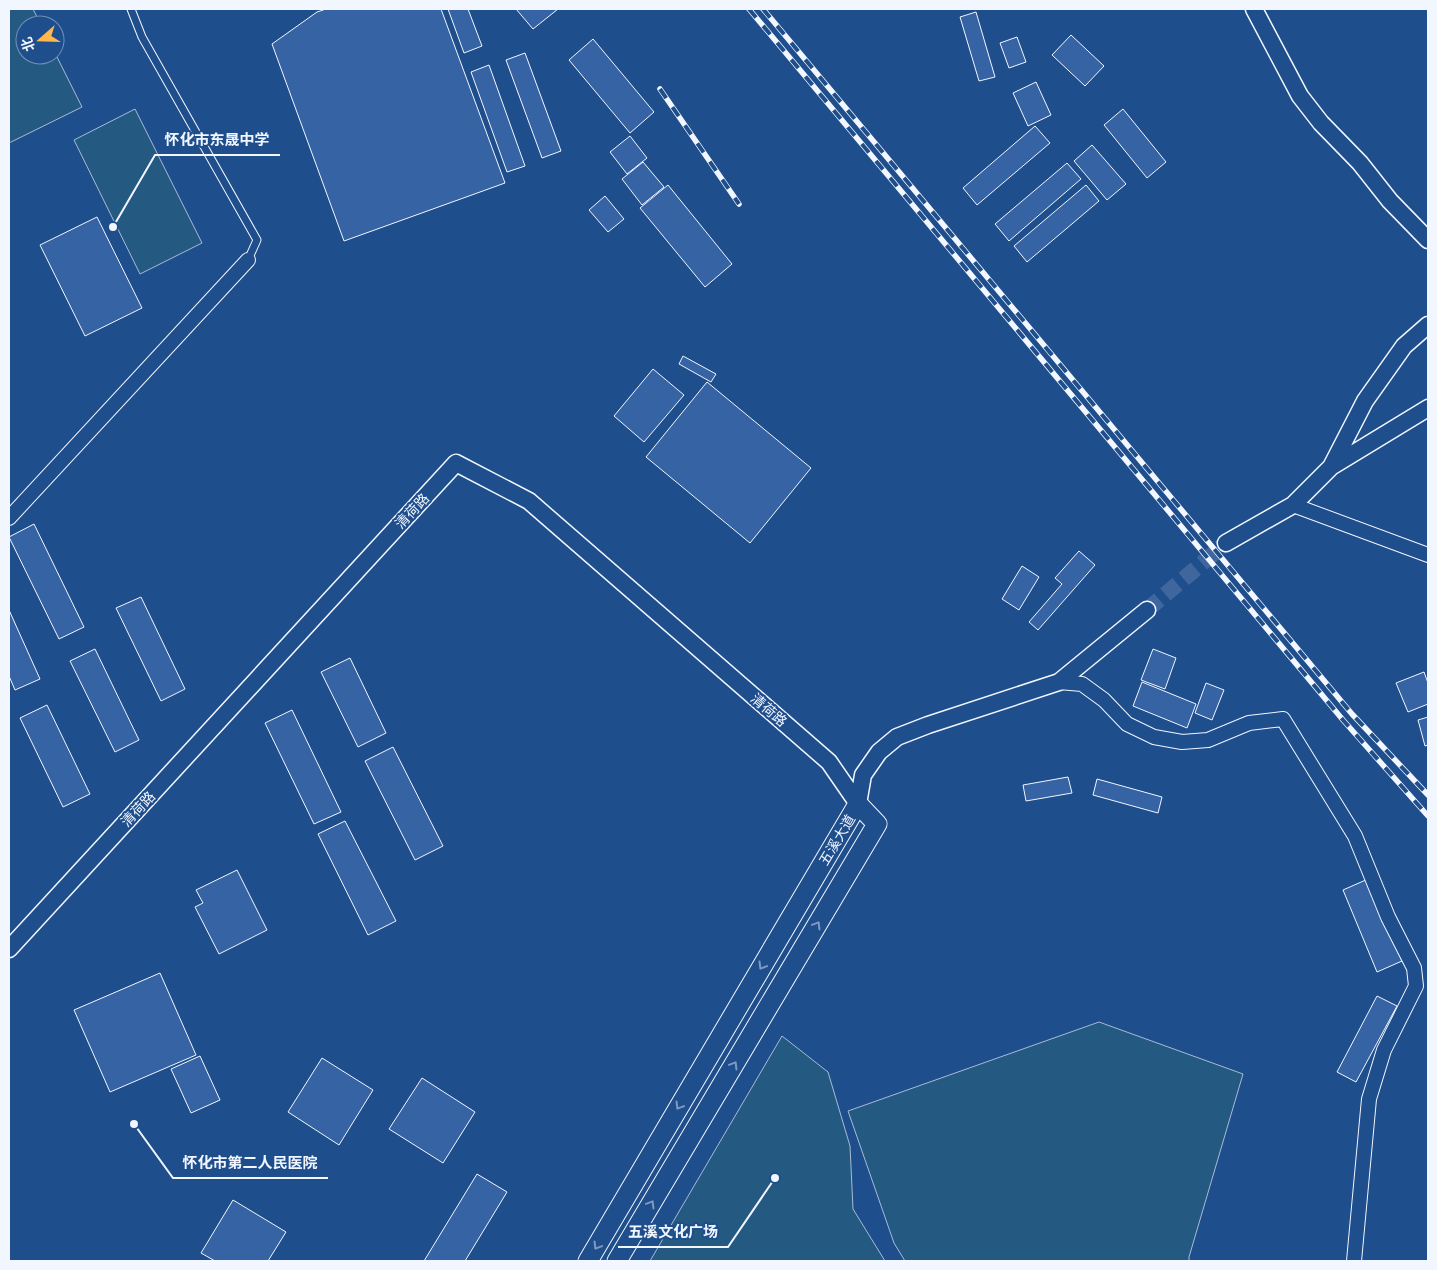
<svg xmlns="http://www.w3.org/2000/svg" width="1437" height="1270" font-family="'Noto Sans','Noto Sans SC',sans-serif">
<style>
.green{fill:#245a82;stroke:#a8bbd7}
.building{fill:#3563a3;stroke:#f2f6ff}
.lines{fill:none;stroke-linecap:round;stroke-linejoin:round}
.tertiary-tunnel{stroke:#3f679d;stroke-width:16;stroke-dasharray:16 8;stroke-linecap:butt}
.service-casing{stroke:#f2f6ff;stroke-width:9}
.minor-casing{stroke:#f2f6ff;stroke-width:16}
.tertiary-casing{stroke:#f2f6ff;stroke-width:19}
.secondary-casing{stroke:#f2f6ff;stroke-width:21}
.service{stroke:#1f4e8c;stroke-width:7}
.minor{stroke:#1f4e8c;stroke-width:14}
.tertiary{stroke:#1f4e8c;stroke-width:16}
.secondary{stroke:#1f4e8c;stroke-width:19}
.rail-casing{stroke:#f2f6ff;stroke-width:5.5}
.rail{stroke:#1f4e8c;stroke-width:4;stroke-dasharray:11;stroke-linecap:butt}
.oneway{stroke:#7e9ac0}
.labels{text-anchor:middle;stroke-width:4;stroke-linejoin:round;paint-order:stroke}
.street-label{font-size:14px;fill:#f2f6ff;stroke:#1f4e8c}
.leader{fill:none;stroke:#f2f6ff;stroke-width:2}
.callout-dot{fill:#f2f6ff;stroke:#1f4e8c;stroke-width:2}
.callout-label{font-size:15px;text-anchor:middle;font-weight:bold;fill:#f2f6ff;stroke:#1f4e8c;stroke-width:4;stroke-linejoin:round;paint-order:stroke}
</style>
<rect width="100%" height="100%" fill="#1f4e8c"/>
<path class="green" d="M9 9H33L41 25H25V55H55V53L82 107 9 143Z
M135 109 202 243 140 274 74 140Z
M1099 1022 1243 1074 1189 1257V1261H905L894 1243 848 1111Z
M782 1036 828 1072 850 1146 853 1209 885 1261H650Z"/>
<path class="building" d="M326 9H441L505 183 344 241 272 44 317 12Z
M448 9H468L482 46 464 53Z
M516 9H558L533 29Z
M976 12 995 77 979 81 960 17Z
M1071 35 1104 66 1085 86 1052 55Z
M1017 37 1026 62 1009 68 1000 43Z
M593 39 654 112 630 133 569 60Z
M525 53 561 151 542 158 506 60Z
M489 65 525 166 507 172 471 72Z
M1036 82 1051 115 1028 126 1013 93Z
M1123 109 1166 162 1147 178 1104 125Z
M1035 126 1050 143 977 205 963 188Z
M630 136 647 158 627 174 610 152Z
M1092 145 1126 184 1107 200 1074 161Z
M643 162 664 187 642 205 622 179Z
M1067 163 1081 179 1009 241 995 224Z
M668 185 732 264 705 287 640 208Z
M1086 185 1099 201 1027 262 1014 246Z
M605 196 624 219 608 232 589 210Z
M97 217 142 308 85 336 40 245Z
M683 356 716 374 711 382 679 364Z
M653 369 684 395 644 442 614 416Z
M707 382 811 468 750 543 646 457Z
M34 524 84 627 59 639 9 537Z
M1079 551 1095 565 1038 630 1029 622 1062 584 1055 578Z
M1022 566 1039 577 1019 610 1002 599Z
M141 597 185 689 161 701 116 608Z
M9 610 40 679 15 690 9 676Z
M95 649 139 740 115 752 70 661Z
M1153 649 1176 658 1165 689 1141 680Z
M350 658 386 733 358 747 321 672Z
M1424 672 1428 683V704L1408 712 1396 683Z
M1142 682 1196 704 1187 728 1133 706Z
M1206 683 1224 690 1212 720 1195 713Z
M47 705 90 794 63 807 20 718Z
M292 710 341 812 314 824 265 723Z
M1428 717V745L1425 746 1418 720Z
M393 747 443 846 415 860 365 761Z
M1068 777 1072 793 1026 801 1023 785Z
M1097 779 1162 797 1158 813 1093 795Z
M345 821 396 921 368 935 318 834Z
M237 870 267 930 219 954 195 907 203 903 196 890Z
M1368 879 1402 961 1377 972 1343 890Z
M160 973 196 1055 110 1092 74 1010Z
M1377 996 1397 1006 1356 1082 1337 1072Z
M200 1056 220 1100 191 1113 171 1069Z
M322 1058 373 1090 339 1145 288 1112Z
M422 1078 475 1112 443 1163 389 1129Z
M477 1174 507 1192 465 1261H424Z
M233 1200 286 1232 268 1261H215L201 1253Z"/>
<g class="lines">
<path class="tertiary-tunnel" d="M1147 610 1226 543"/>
<g class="service-casing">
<path id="service" d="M131 9 142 37 257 240 248 260"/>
</g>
<g class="minor-casing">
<path id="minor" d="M1293 505 1428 555
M9 518 248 260
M1059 682 1082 684 1104 700 1127 724 1154 737 1182 742 1208 740 1249 723 1283 719 1355 836 1388 917 1414 968 1416 986 1384 1050 1369 1099 1354 1261"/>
</g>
<g class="tertiary-casing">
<path id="tertiary" d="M1254 9 1300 96 1321 123 1360 163 1390 201 1428 240
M1331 467 1365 401 1404 346 1428 325
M1226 543 1293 505 1331 467 1428 408
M858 804 863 775 879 752 897 737 928 725 1059 682 1147 610
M9 949 456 463 529 501 829 762 858 804"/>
</g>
<g class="secondary-casing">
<path id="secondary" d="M588 1261 858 804 877 824 617 1261"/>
</g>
<use href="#service" class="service"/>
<use href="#minor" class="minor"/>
<use href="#tertiary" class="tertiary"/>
<use href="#secondary" class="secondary"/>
<g class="rail-casing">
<path id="rail" d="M749 9 1343 720 1428 816
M763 9 1352 714 1428 795
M660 89 739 204"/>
</g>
<use href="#rail" class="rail"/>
</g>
<defs><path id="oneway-chevron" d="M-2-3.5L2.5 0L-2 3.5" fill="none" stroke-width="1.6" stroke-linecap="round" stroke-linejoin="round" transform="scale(1.25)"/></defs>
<g class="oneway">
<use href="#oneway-chevron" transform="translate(817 925) rotate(-59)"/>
<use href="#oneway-chevron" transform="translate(762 966) rotate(121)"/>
<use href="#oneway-chevron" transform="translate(734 1065) rotate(-59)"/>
<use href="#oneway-chevron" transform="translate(679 1106) rotate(121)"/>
<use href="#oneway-chevron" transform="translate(651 1204) rotate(-59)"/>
<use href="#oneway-chevron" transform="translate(597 1246) rotate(121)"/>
</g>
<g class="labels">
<g class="street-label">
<text transform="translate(412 511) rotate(-47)" y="5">清荷路</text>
<text transform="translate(769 710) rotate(41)" y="5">清荷路</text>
<text transform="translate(138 809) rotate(-47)" y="5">清荷路</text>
<text transform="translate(837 840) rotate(-59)" y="5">五溪大道</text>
</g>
</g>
<path class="leader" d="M113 227L155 155H280M134 1124L173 1178H328M775 1178L728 1247H618"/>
<g class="callout-dot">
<circle cx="113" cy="227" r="5"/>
<circle cx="134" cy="1124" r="5"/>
<circle cx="775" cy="1178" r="5"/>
</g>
<g class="callout-label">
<text x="217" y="145">怀化市东晟中学</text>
<text x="250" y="1168">怀化市第二人民医院</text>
<text x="673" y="1237">五溪文化广场</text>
</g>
<rect width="1437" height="1270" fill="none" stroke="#f2f6ff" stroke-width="20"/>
<g transform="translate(40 40) rotate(250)"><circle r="24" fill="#1f4e8c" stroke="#7391ba"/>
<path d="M0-4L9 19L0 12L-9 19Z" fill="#ffb74d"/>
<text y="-8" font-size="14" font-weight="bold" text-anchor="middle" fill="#f2f6ff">北</text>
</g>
</svg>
